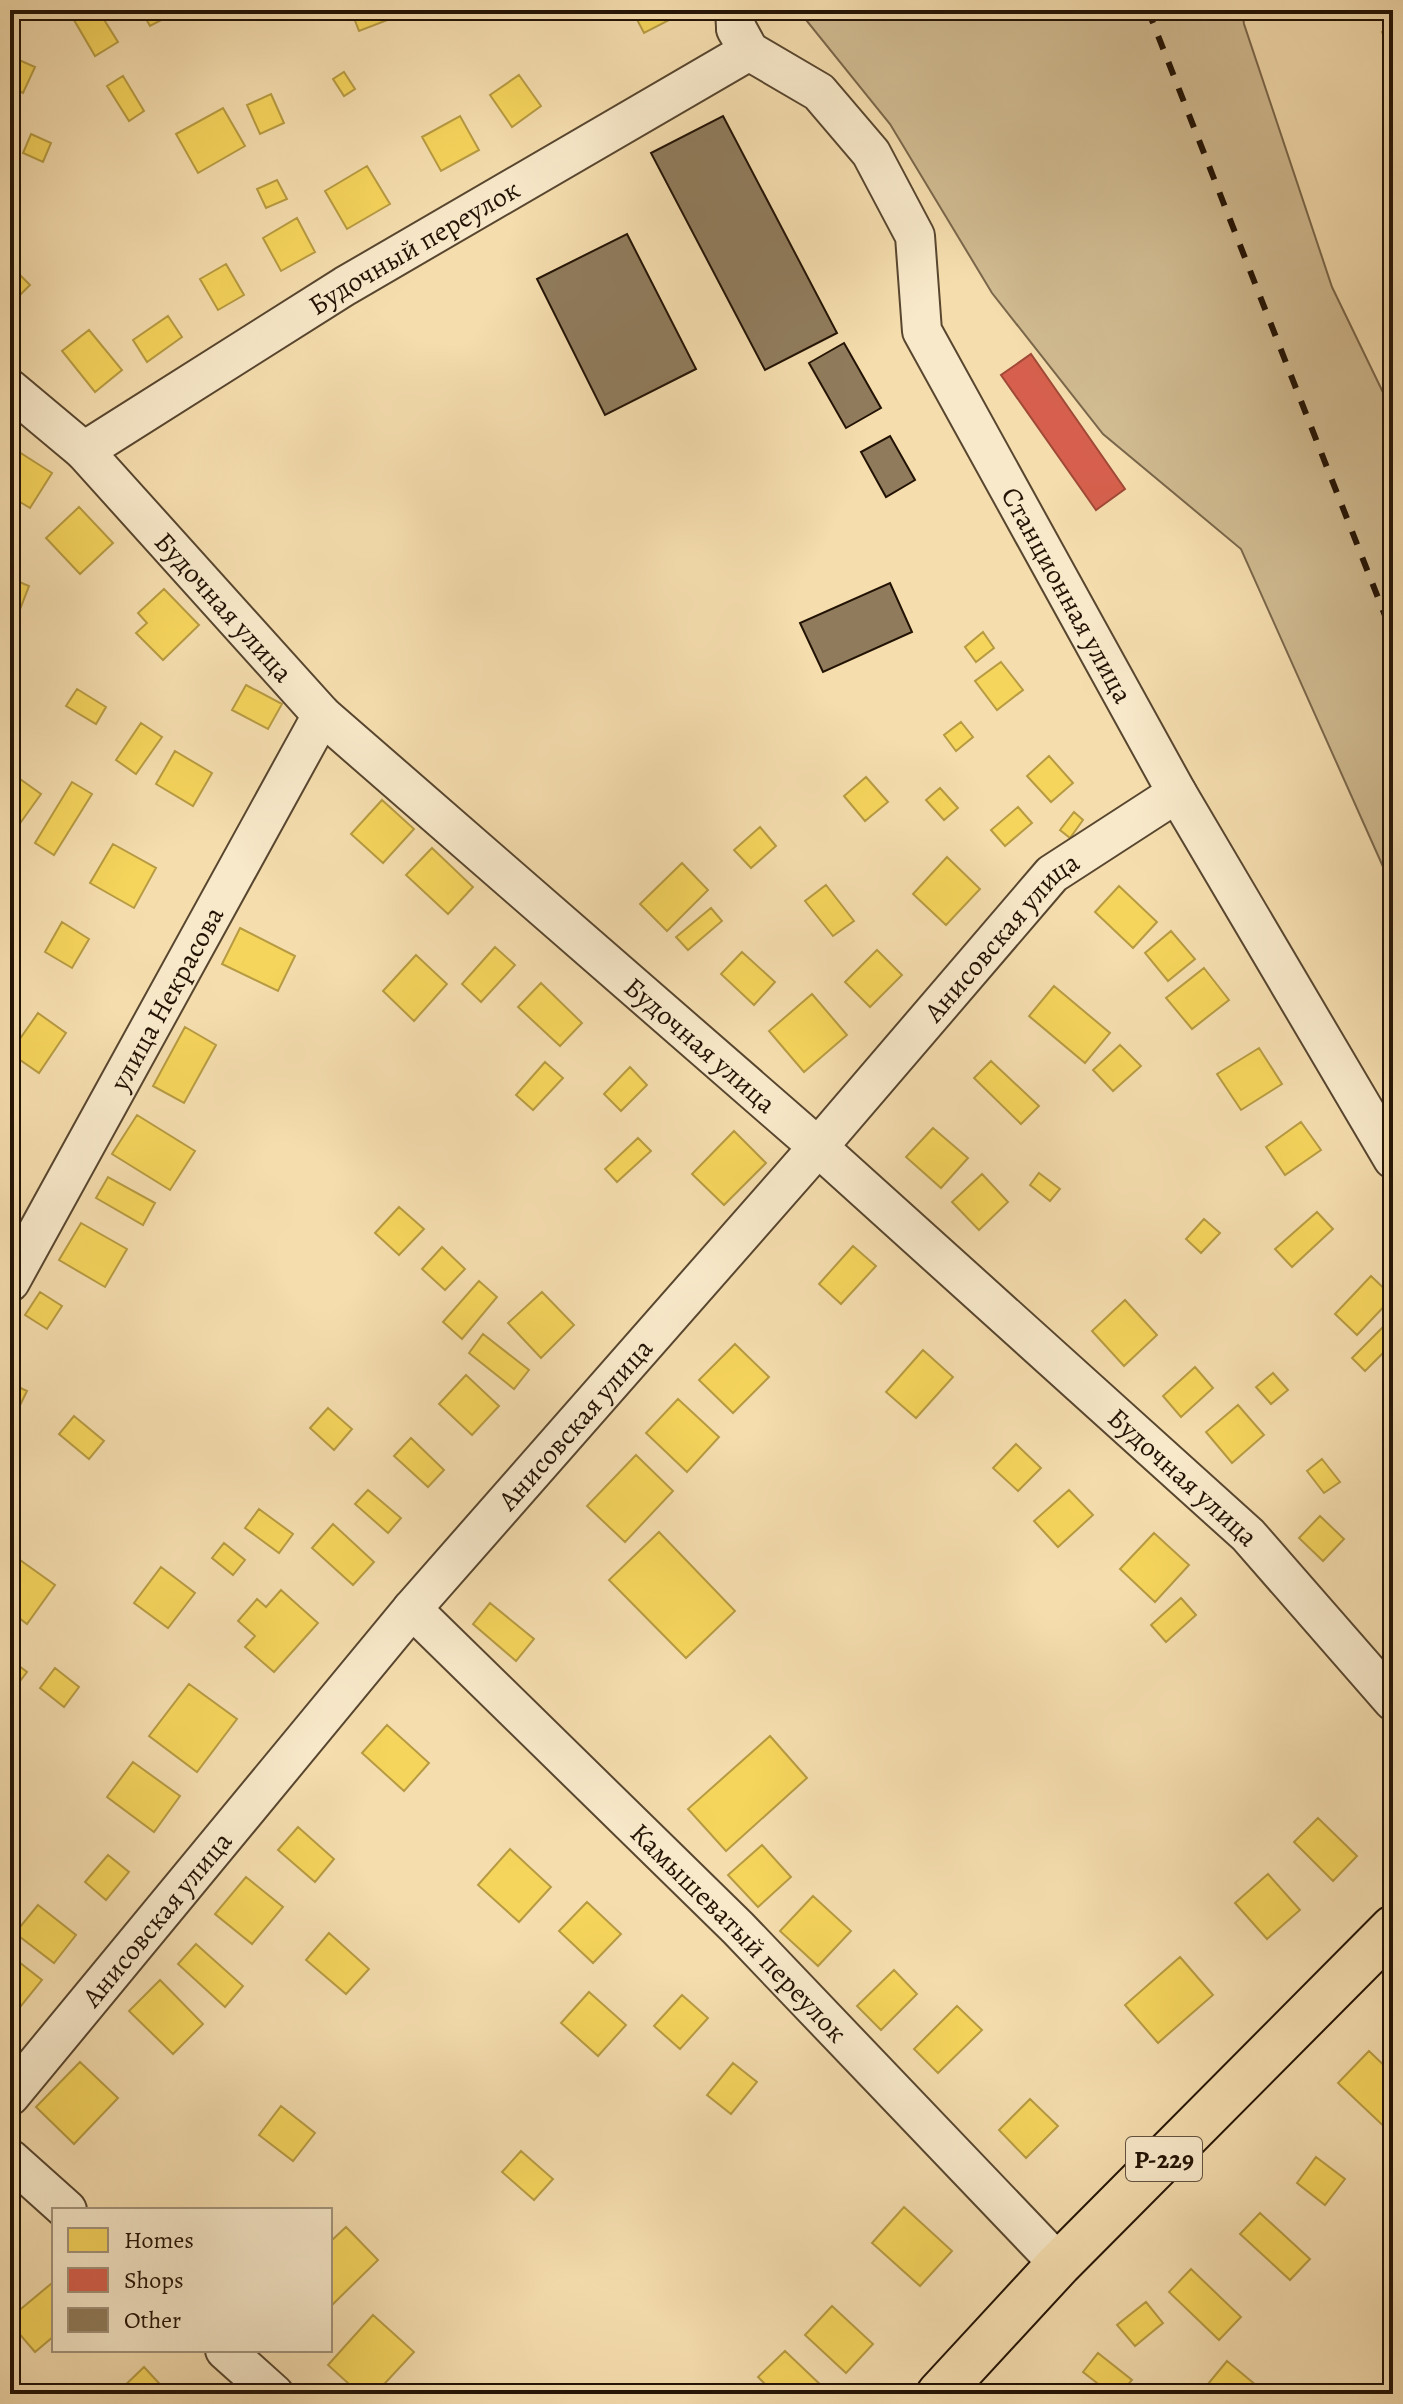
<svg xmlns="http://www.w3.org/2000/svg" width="1403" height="2404" font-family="Alegreya,serif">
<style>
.green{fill:#d1bb91;stroke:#7a674b;stroke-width:2}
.homes{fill:#f6d55c;stroke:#b79b42;stroke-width:2}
.shops{fill:#d6604d;stroke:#a04937;stroke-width:2}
.building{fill:#907c5d;stroke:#231305;stroke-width:2}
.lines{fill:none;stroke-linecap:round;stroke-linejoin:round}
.minor-casing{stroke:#58462f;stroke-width:42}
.primary-casing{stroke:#231305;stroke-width:48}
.minor{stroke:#f8e9ca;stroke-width:38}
.primary{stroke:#f5ddae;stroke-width:44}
.rail{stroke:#231305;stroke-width:6;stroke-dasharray:14 14;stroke-linecap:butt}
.labels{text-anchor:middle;stroke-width:8;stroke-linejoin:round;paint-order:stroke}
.shield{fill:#f8e9ca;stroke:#635340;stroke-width:2}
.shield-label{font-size:26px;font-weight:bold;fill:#231305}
.street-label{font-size:28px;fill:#231305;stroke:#f8e9ca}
</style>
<rect width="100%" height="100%" fill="#f5ddae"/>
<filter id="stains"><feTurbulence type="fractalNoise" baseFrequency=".0025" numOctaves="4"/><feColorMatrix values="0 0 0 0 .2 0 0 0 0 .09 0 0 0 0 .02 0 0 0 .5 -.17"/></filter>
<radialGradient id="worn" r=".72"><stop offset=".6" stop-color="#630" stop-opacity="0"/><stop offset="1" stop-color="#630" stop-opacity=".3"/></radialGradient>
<path class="green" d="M798 10H1242L1244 24 1332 287 1393 413V889L1241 549 1103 434 992 293 890 124Z"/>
<path class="homes" d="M90 10H98L118 42 95 56 74 20Z
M141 10H173L175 13 150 26Z
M351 10H396L398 16 359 31Z
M632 10H678L681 14 644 33Z
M1393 27V58L1382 32Z
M10 56 35 67 23 93 10 87Z
M344 72 355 89 344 96 333 79Z
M519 75 541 106 512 127 490 95Z
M123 76 144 111 129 121 107 86Z
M271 94 284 123 260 134 247 105Z
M223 108 245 146 198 173 176 134Z
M460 116 479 150 441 171 422 137Z
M31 134 51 143 43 162 23 153Z
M367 166 390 204 347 229 325 191Z
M277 180 287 199 266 208 257 189Z
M297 218 315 252 281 271 263 238Z
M226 264 244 295 218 310 200 279Z
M10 265 30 285 10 305Z
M168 316 182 337 147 362 133 340Z
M89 330 122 370 95 392 62 351Z
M16 450 52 473 30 508 10 496V459Z
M79 507 113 543 80 574 46 538Z
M10 578 29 586 12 630 10 629Z
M164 589 199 625 163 660 136 633 147 623 138 613Z
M983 632 994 648 976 662 965 647Z
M1001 662 1023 690 997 710 975 681Z
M246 685 282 704 268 729 232 710Z
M77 689 106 707 96 724 66 706Z
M961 722 973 737 956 751 944 735Z
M141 723 162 737 136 774 116 760Z
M175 751 212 773 193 806 156 784Z
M1049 756 1073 783 1051 802 1027 776Z
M13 774 41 794 16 829 10 825V778Z
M866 777 888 802 865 821 844 796Z
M72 782 92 794 54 855 35 843Z
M940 788 958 808 944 820 926 800Z
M382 800 414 829 383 863 351 834Z
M1018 807 1032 823 1005 846 991 830Z
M1074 812 1083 820 1070 838 1060 830Z
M760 827 776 846 751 868 734 850Z
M113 844 156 868 134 908 90 883Z
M432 848 473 887 448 914 406 875Z
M947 857 980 889 946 925 913 894Z
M682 863 708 890 667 931 640 904Z
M826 885 854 921 833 936 805 901Z
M1119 886 1157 922 1133 948 1095 912Z
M711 908 722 921 688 950 676 937Z
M62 922 89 939 72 968 45 952Z
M240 928 295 956 278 991 222 964Z
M1171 931 1195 959 1168 981 1145 953Z
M495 947 515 965 481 1002 462 984Z
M877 950 902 975 870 1007 845 982Z
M742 952 775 982 754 1005 721 974Z
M416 955 447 984 414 1021 383 991Z
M1204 968 1229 1000 1192 1029 1166 998Z
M541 983 582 1023 560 1046 518 1007Z
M1054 986 1110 1033 1085 1063 1029 1016Z
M812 994 847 1035 804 1072 769 1031Z
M38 1013 66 1033 39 1073 10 1053Z
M185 1027 216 1045 184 1103 153 1086Z
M1120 1045 1141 1066 1113 1091 1093 1070Z
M1259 1048 1282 1084 1241 1110 1217 1074Z
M991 1061 1039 1106 1021 1124 974 1078Z
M545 1062 563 1078 533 1110 516 1095Z
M630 1067 647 1085 621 1111 604 1094Z
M137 1115 195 1151 170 1190 112 1154Z
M1301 1122 1321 1150 1285 1175 1266 1147Z
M933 1128 968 1158 941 1188 906 1157Z
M734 1131 766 1163 724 1205 692 1174Z
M638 1138 651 1151 617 1182 605 1169Z
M1039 1173 1060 1189 1050 1201 1030 1185Z
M982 1174 1008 1202 979 1230 952 1202Z
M108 1177 155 1203 143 1225 96 1198Z
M399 1207 424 1229 399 1255 375 1233Z
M1317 1212 1333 1229 1292 1267 1275 1249Z
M1204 1219 1220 1233 1201 1253 1186 1239Z
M81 1223 127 1249 105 1287 59 1260Z
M853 1246 876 1266 841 1304 819 1284Z
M442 1247 465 1269 445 1290 422 1269Z
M1371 1276 1393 1297 1357 1335 1335 1314Z
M479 1281 497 1297 462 1339 443 1322Z
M40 1292 62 1306 47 1329 25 1315Z
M542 1292 574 1325 541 1358 508 1323Z
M1125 1300 1157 1335 1124 1366 1092 1331Z
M1389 1321 1393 1325V1343L1365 1371 1352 1358Z
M483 1334 529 1370 514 1389 469 1353Z
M735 1344 769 1377 733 1413 699 1380Z
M923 1350 953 1377 916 1418 886 1392Z
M1195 1367 1213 1388 1181 1417 1163 1396Z
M1273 1373 1288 1390 1271 1404 1256 1387Z
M466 1375 499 1406 472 1435 439 1404Z
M10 1383 27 1391 10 1426Z
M678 1399 719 1437 687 1472 646 1433Z
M1238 1405 1264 1435 1232 1463 1206 1432Z
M328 1408 352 1429 334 1450 310 1428Z
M74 1416 104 1441 89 1459 59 1434Z
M411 1438 444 1470 428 1487 394 1456Z
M1016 1444 1041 1468 1018 1491 993 1468Z
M636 1455 673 1491 625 1542 587 1506Z
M1322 1459 1340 1482 1324 1493 1307 1471Z
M368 1490 401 1518 388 1533 355 1504Z
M1069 1490 1093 1515 1058 1547 1034 1521Z
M259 1509 293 1534 279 1553 245 1528Z
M1320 1516 1344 1539 1323 1561 1299 1538Z
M333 1524 374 1562 353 1585 312 1548Z
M659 1532 735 1611 686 1658 609 1580Z
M1154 1533 1189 1565 1155 1602 1120 1569Z
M224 1543 245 1560 233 1575 212 1558Z
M13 1555 55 1585 27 1624 10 1611V1558Z
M161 1567 195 1593 168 1628 134 1603Z
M281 1590 318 1623 274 1672 245 1647 255 1636 238 1621 257 1599 266 1607Z
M1181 1598 1196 1615 1166 1642 1151 1625Z
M490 1603 534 1639 516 1661 473 1624Z
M10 1659 27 1672 10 1694Z
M55 1668 79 1687 64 1707 40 1688Z
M189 1684 237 1719 197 1772 149 1736Z
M387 1725 429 1763 404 1791 362 1753Z
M770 1736 807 1778 726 1851 688 1809Z
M133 1762 180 1796 154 1832 107 1797Z
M1318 1818 1357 1856 1333 1881 1294 1842Z
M298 1827 334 1859 315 1882 278 1850Z
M762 1845 791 1877 758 1907 728 1875Z
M510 1849 551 1887 519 1922 478 1885Z
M108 1855 129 1872 106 1900 85 1882Z
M1268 1874 1300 1910 1267 1939 1235 1903Z
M246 1877 283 1907 252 1944 215 1914Z
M813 1896 851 1931 818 1966 780 1931Z
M587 1902 621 1934 593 1963 559 1931Z
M38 1905 76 1935 54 1963 15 1933Z
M329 1933 369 1969 346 1994 306 1960Z
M196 1944 243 1986 225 2007 178 1964Z
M10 1955 42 1980 17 2011 10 2006Z
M1180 1957 1213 1995 1158 2043 1125 2005Z
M894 1970 917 1994 881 2030 857 2006Z
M160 1980 203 2024 173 2054 129 2011Z
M589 1992 626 2025 598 2056 561 2023Z
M682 1995 708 2018 680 2049 654 2026Z
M957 2006 982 2030 938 2073 914 2049Z
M1369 2051 1393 2074V2135L1338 2083Z
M80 2062 118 2098 74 2144 36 2107Z
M733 2063 757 2082 731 2114 707 2095Z
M1030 2099 1058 2126 1026 2158 999 2130Z
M281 2106 315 2133 293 2161 259 2135Z
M521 2151 553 2179 534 2200 502 2172Z
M1316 2157 1345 2179 1325 2205 1297 2183Z
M904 2207 952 2251 920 2286 872 2243Z
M1260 2213 1310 2259 1290 2280 1240 2234Z
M346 2227 378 2260 330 2307V2242Z
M1191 2269 1241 2317 1219 2340 1169 2292Z
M52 2283 54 2285V2336L35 2352 10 2323V2318Z
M1146 2302 1163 2323 1135 2346 1117 2325Z
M832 2306 873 2344 846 2373 805 2335Z
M373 2315 414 2352 375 2394H360L328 2365Z
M785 2351 825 2389 819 2394H775L758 2377Z
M1098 2353 1132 2380 1120 2394H1111L1083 2372Z
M1227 2361 1263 2391 1261 2394H1219L1208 2384Z
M144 2367 169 2394H116Z"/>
<path class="shops" d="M1031 354 1125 489 1096 510 1001 375Z"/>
<path class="building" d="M723 116 837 333 765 370 651 153Z
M627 234 696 369 605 415 537 279Z
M844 343 881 408 846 428 809 363Z
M890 436 915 480 886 497 861 452Z
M890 583 912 632 823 672 800 623Z"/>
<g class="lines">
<g class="minor-casing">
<g id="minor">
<path id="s1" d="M735 10 736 27 749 51 819 92 871 153 915 236 922 331 1177 793 1393 1159"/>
<path id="s2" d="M10 389 84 451 322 715 818 1147 1248 1535 1393 1701"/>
<path id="s3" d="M84 451 345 286 749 51 736 29"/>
<path id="s4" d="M10 1282 322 715"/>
<path id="s5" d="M412 1609 738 1928 1059 2264"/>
<path id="s6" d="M10 2096 412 1609 818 1147 1052 874 1177 793"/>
<path d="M10 2159 67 2210"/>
<path d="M225 2350 274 2394"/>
</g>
</g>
<g class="primary-casing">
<path id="primary" d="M939 2394 1059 2264 1393 1928"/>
</g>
<use href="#minor" class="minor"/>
<use href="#primary" class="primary"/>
<path class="rail" d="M1148 10 1393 636"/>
</g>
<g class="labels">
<rect class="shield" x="1126" y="2137" width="76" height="44" rx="6"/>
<g class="shield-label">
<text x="1164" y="2168">Р-229</text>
</g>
<g class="street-label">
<text dy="10" stroke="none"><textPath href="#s3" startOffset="388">Будочный переулок</textPath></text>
<text dy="10" stroke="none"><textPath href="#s1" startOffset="696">Станционная улица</textPath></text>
<text dy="10" stroke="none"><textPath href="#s2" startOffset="306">Будочная улица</textPath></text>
<text dy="10" stroke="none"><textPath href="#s6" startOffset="1526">Анисовская улица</textPath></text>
<text dy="10" stroke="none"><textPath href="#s4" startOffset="324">улица Некрасова</textPath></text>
<text dy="10" stroke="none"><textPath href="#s2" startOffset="954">Будочная улица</textPath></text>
<text dy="10" stroke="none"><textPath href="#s6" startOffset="878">Анисовская улица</textPath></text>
<text dy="10" stroke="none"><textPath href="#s2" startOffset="1602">Будочная улица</textPath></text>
<text dy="10" stroke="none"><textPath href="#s6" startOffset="230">Анисовская улица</textPath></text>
<text dy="10" stroke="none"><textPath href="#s5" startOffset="460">Камышеватый переулок</textPath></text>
</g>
</g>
<rect width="1403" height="2404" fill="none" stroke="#f5ddae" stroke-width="40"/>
<rect x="12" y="12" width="1379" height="2380" fill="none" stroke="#231305" stroke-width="4"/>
<rect x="20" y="20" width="1363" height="2364" fill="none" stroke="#231305" stroke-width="2"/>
<rect x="52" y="2208" width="280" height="144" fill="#f8e9ca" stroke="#a3937b" stroke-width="2"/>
<rect x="68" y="2228" width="40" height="24" fill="#f6d55c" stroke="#a3937b" stroke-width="2"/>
<text x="124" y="2248" font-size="24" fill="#231305">Homes</text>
<rect x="68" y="2268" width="40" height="24" fill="#d6604d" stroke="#a3937b" stroke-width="2"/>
<text x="124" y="2288" font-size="24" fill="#231305">Shops</text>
<rect x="68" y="2308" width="40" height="24" fill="#907c5d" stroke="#a3937b" stroke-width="2"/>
<text x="124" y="2328" font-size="24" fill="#231305">Other</text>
<rect width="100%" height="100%" filter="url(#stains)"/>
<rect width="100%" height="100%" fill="url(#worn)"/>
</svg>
